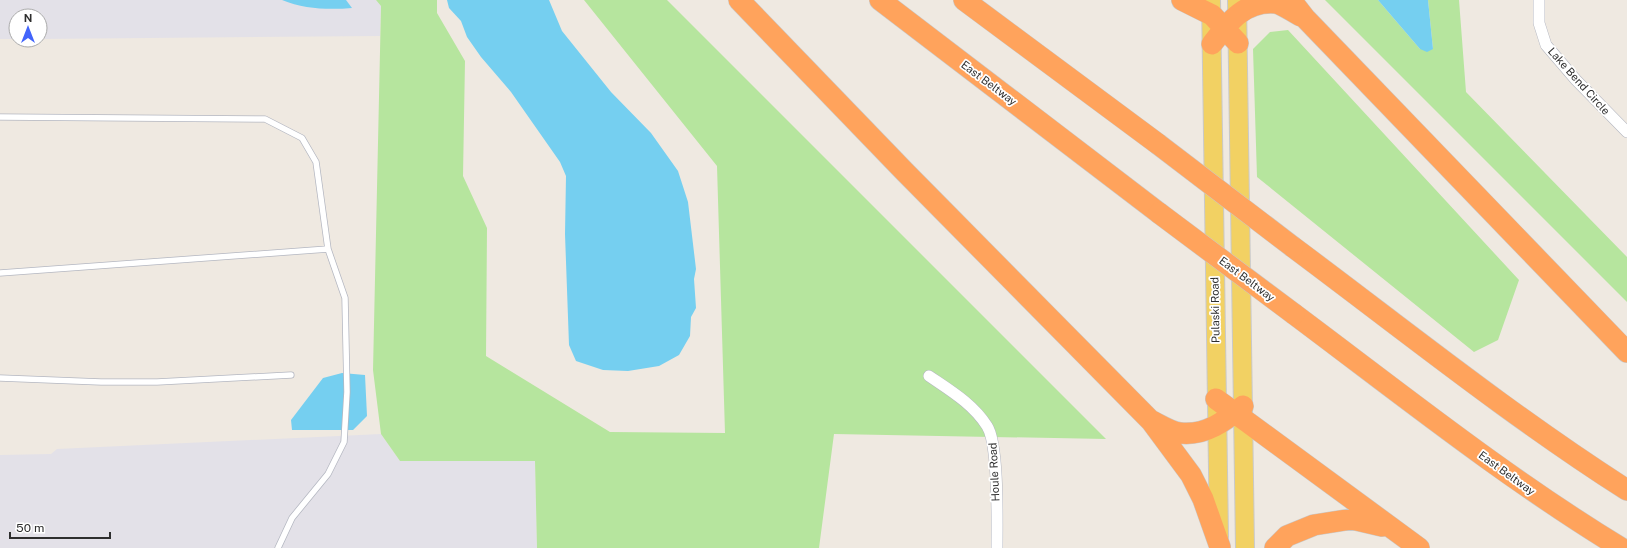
<svg xmlns="http://www.w3.org/2000/svg" width="1627" height="548" font-family="'Public Sans',sans-serif">
<style>
.industrial{fill:#e3e1e8}
.green{fill:#b6e59e}
.water{fill:#75cff0}
.lines{fill:none;stroke-linecap:round;stroke-linejoin:round}
.lane-casing{stroke:#b4b7c1;stroke-width:7}
.street-casing{stroke:#b4b7c1;stroke-width:12}
.primary-casing{stroke:#c9c9c9;stroke-width:20}
.highway-casing{stroke:#c9c9c9;stroke-width:22}
.lane{stroke:#fff;stroke-width:5.5}
.street{stroke:#fff;stroke-width:11}
.primary{stroke:#f2d163;stroke-width:18}
.highway{stroke:#ffa35c;stroke-width:21}
.highway-bridge-casing{stroke:#c9c9c9;stroke-width:22;stroke-linecap:butt}
.highway-bridge{stroke:#ffa35c;stroke-width:21}
.labels{text-anchor:middle;stroke-width:3.5;stroke-linejoin:round;paint-order:stroke}
.street-label{font-size:11px;fill:#2e2e2e;stroke:#fff}
</style>
<rect width="100%" height="100%" fill="#efe9e1"/>
<path class="industrial" d="M0 0H376L381 6 380 36 40 39V16H16V39H0Z
M381 434 400 461H535L537 548H0V455L51 454 57 449Z"/>
<path class="green" d="M376 0H437V13L465 61 463 176 487 228 486 356 610 432 725 433 717 166 584 0H667L1106 439 834 434 819 548H537L535 461H400L381 434 373 370 381 6Z
M1325 0H1378L1420 49H1433L1428 0H1459L1466 92 1627 257V302Z
M1288 30 1519 280 1498 340 1474 352 1257 177 1253 49 1270 32Z"/>
<path class="water" d="M282 0H346L352 8C328 10 304 9 282 0Z
M447 0H549L562 31 611 92 651 133 678 171 688 202 696 269 694 279 696 308 691 317 690 336 679 355 659 366 628 371 603 370 576 361 569 345 565 234 566 176 560 162 511 92 481 57 467 37 461 21 449 8Z
M1378 0H1428L1433 49 1427 52 1420 49Z
M342 373 365 375 367 416 353 430H292L291 420 323 378Z"/>
<g class="lines">
<g class="lane-casing">
<path id="lane" d="M0 117 265 119 302 138 316 162 328 249 345 298 347 392 344 442 328 474 292 518 278 548
M0 273 328 249
M0 378 101 382H157L291 375"/>
</g>
<g class="street-casing">
<path id="street" d="M1539 0V23L1546 45 1576 80 1627 132
M929 376C951 391 973 404 987 426 999 444 997 523 997 548"/>
</g>
<g class="primary-casing">
<path id="primary" d="M1211 0 1219 537
M1237 0 1245 548"/>
</g>
<g class="highway-casing">
<path id="highway" d="M739 0 905 172 1151 421 1191 475 1203 499 1220 547
M880 0 1159 213
M964 0 1158 144
M1182 0 1212 15 1238 43
M1291 0 1305 18 1627 352
M1212 44C1228 23 1244 0 1276 3 1284 5 1293 12 1301 16
M1293 247C1403 329 1511 416 1627 490
M1294 314C1401 394 1506 478 1621 548
M1216 399 1419 548
M1152 421C1160 425 1171 432 1180 433 1206 436 1225 421 1243 406
M1275 548 1287 536 1314 525 1352 519 1382 526"/>
</g>
<use href="#lane" class="lane"/>
<use href="#street" class="street"/>
<use href="#primary" class="primary"/>
<use href="#highway" class="highway"/>
<g class="highway-bridge-casing">
<path id="highway-bridge" d="M1158 144 1293 247
M1159 213 1294 314"/>
</g>
<use href="#highway-bridge" class="highway-bridge"/>
</g>
<g class="labels">
<g class="street-label">
<text transform="translate(1579 81) rotate(48)" y="4">Lake Bend Circle</text>
<text transform="translate(989 83) rotate(37)" y="4">East Beltway</text>
<text transform="translate(1247 279) rotate(37)" y="4">East Beltway</text>
<text transform="translate(1215 310) rotate(-91)" y="4">Pulaski Road</text>
<text transform="translate(994 472) rotate(-93)" y="4">Houle Road</text>
<text transform="translate(1507 473) rotate(36)" y="4">East Beltway</text>
</g>
</g>
<g transform="translate(28 28)"><circle r="19" fill="#ffffff" stroke="#ababab"/>
<path d="M0-3L7 15L0 10L-7 15Z" fill="#4264fb"/>
<text y="-6" font-size="11" font-weight="bold" text-anchor="middle" fill="#2e2e2e">N</text>
</g>
<path d="M10 532v6h100v-6" fill="none" stroke="#2e2e2e" stroke-width="2"/>
<text x="16" y="532" font-size="12" fill="#2e2e2e" stroke="#ffffff" stroke-width="3" paint-order="stroke">50 m</text>
</svg>
